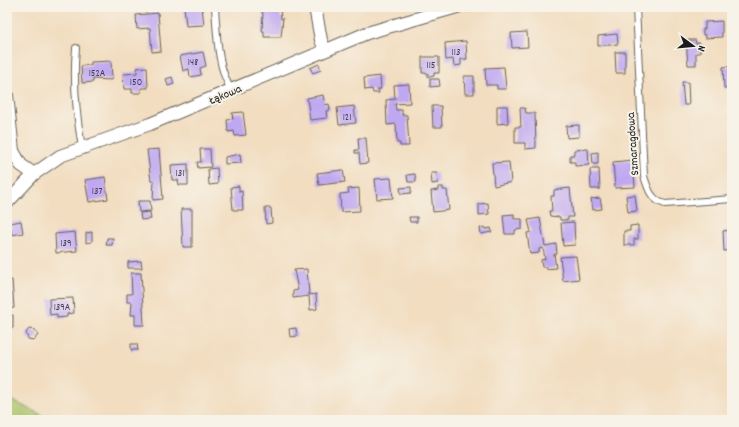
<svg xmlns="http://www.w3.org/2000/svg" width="739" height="427" font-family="Dekko,sans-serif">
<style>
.green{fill:#abc46a;stroke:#647043}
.building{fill:#bfa8f1}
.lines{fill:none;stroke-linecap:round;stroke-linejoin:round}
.lane-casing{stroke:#676055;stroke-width:8}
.street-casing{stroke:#676055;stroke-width:14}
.path{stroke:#676055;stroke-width:2;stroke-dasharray:1 3;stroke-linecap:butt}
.lane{stroke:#fff;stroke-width:6}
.street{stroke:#fff;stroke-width:12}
.labels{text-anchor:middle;stroke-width:4;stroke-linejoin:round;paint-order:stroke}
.number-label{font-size:10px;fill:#453f51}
.street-label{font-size:12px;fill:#1c1c1c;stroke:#f7f3e8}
</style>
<rect width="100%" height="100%" fill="#f7f3e8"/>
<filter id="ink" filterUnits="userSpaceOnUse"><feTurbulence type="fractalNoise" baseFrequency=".025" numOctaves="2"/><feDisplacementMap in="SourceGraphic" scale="8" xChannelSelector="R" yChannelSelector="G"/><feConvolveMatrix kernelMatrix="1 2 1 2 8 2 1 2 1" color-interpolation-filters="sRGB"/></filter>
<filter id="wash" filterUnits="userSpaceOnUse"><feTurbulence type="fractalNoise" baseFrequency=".012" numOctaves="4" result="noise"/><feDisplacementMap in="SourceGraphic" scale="16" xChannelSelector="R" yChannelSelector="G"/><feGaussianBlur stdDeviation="0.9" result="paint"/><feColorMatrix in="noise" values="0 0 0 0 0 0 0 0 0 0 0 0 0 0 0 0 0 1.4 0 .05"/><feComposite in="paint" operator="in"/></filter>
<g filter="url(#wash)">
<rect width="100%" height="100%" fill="#f2ddc0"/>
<path class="green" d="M7 398 52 420H7Z"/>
<g id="blocks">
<path class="building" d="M184 7H202L204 25 186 26Z
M262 7H280L281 19 283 18 281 37H264V31H262L263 13H262Z
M158 13 161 51 152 52 150 28 137 29 136 15Z
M722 21V37L705 38V35H703V29H705V22Z
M527 32 528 47 512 48 511 33Z
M617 34 618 44 598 46V36Z
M686 40H696L695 43H700V53H696V65H688Z
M466 41 467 59H461V65L454 66 453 59 446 60 445 43Z
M203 52 206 66 200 68 201 75 190 77 189 69 183 71 180 56Z
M615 52H625V73H616Z
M422 57H439V73H434V76L428 77V73H422Z
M111 61 112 80 93 79V82L82 83 81 66 91 65V62Z
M319 64 321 70 313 73 310 68Z
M732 66V88H724L723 67Z
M147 67 148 88H141V93H132V89H124L123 74 137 73V68Z
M504 67 506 89H497V85H486L485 68Z
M380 76 381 89H378L379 93H373L372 89 365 90 364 78Z
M464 76H474V94H465Z
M172 77 174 84 168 86 166 79Z
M430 79H439L440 86 430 87Z
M682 82H688L689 105H684Z
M409 84 410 103 395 104 396 110H402V115H407L409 146H400V143H397L396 124 387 125 386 100 395 99 394 85Z
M323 95 325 105 329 104 330 110 326 111 327 118 310 120 307 98Z
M354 106 356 123 339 125 337 108Z
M432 106H441L442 127H433Z
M497 106H507L508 123 497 124Z
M520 108H525L526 113H535L536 148 525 149V143H515V127H521Z
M243 112 246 135 235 136 234 131 228 132 227 120 233 119 232 113Z
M579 125V137L567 138 566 126Z
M358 138H366L368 163 360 164 359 153H355V150H359Z
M159 149 163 199 153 200 154 181H151L147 150Z
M200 149H210L211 167 198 168 197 162H201Z
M588 149 589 165 575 166V162H570V155H574V150Z
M598 152V164H593L592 153Z
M240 154 241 163 225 164V157Z
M633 160 635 187 615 188 613 162Z
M509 162 511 182 494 186 492 163Z
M188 164V185H179L178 180H172L171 165Z
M217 168 218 184 209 185 208 169Z
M590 169H599L600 189H591Z
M343 170 345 182 319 185 317 173Z
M431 173H437L438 183 432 184Z
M415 174 416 182H408L407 175Z
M105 177 108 199 89 202 85 180Z
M391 178 393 198 377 199 375 179Z
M239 186V192L242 191 243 210H233L231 187Z
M411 187V193L401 194 400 188Z
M438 187H443V190H447L449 210 433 212 431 191 438 190Z
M359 188 360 211 341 212 340 194 349 193 348 189Z
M570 188 573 217H568V220H560V217L550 216 549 211H552L551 196H554V190Z
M635 195 637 211 628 212 626 196Z
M600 198 602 209 593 210 591 199Z
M138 201H150L151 211 139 212Z
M488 203 489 214 479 215V204Z
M265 208H271L272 223 266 224Z
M181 209H192V247H183Z
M150 212 151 219 141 220 140 213Z
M514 214V219H522V229L515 230V234H505L503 215Z
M409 217H417V222H410Z
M540 218 545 246 556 244 557 254H554L556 268 546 269V267H542L541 260 545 259 543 248 539 249V253L530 254 527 233 531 232 528 220Z
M21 221 23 233 12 235 10 223Z
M574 222 575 245 563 246 561 223Z
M638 225V239H634V245H624V231H630V226Z
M484 227 485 229 491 228 492 232 481 234 480 228Z
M732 230V250L724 251 723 231Z
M75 232 77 251 56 253 55 234Z
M92 232V242L86 243V233Z
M107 238H113L112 245H106Z
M576 256 579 279 563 281 560 257Z
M141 261 142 268H128V262Z
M307 269 309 295 316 294 317 309 310 310 309 296 293 298V291L298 290 294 270Z
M131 273H141L144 325H135V315H131L132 302H127V294H132Z
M7 280H12L14 308 7 309Z
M73 298 74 313 67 314V317L57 318V314L50 315 49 299Z
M8 315H13V328H7Z
M296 328 297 336 290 337 289 329Z
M29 329 35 330 38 335 34 340 28 339 26 333Z
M131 344H137L138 350H131Z"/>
</g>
</g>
<g filter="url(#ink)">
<use href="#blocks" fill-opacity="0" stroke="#676055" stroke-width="1"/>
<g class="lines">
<g class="lane-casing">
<path id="lane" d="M215 7C217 34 217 68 232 91
M636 7 644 176C648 189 651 200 665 204L732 199
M76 48C73 81 76 114 82 147"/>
</g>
<g class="street-casing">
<path id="street" d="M315 7 321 40 325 50
M7 95 13 151 21 165 34 174
M7 203 34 174 60 156 150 124 367 33 457 7"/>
</g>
<path class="path" d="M467 12 492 7"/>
<use href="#lane" class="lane"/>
<use href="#street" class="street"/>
</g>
</g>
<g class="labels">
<g class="number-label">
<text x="456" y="55">113</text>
<text x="193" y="65">148</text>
<text x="431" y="68">115</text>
<text x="97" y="76">152A</text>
<text x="136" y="85">150</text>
<text x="347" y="120">121</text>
<text x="180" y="176">131</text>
<text x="97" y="194">137</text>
<text x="66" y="246">139</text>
<text x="62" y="310">139A</text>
</g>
<g class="street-label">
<text transform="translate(225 94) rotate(-23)" y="4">Łąkowa</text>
<text transform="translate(632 144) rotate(-94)" y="4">Szmaragdowa</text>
</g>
</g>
<rect width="739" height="427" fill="none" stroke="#f7f3e8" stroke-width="24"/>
<g transform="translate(693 46) rotate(106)" stroke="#f7f3e8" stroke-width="3" paint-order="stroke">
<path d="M0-3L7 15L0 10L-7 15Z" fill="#1c1c1c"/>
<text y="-6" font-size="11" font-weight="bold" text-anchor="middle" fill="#1c1c1c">N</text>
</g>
</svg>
